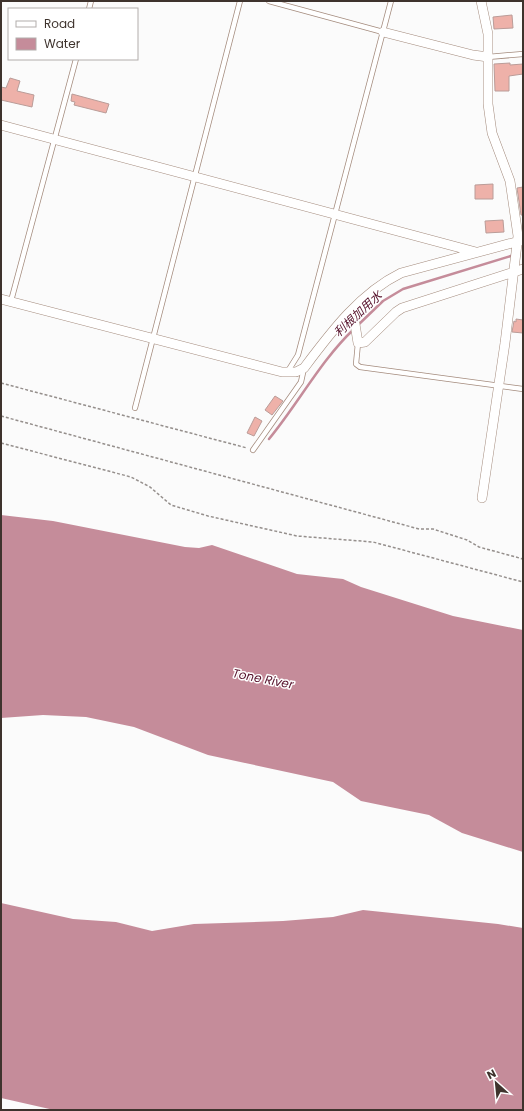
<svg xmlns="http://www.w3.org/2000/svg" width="524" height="1111" font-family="Poppins,'Noto Sans JP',sans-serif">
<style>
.water{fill:#c58c9a}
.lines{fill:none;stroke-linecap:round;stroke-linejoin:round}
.stream{stroke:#c58c9a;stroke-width:2.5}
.building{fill:#eeb1a9;stroke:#ba9c98}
.service-casing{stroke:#a48b7d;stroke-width:6}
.minor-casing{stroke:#a48b7d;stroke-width:10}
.path{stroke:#958f8c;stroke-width:1.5;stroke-dasharray:3 2;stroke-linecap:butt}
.service{stroke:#fff;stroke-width:4.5}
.minor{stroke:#fff;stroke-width:9}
.labels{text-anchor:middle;stroke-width:3;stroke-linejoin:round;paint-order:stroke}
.water-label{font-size:12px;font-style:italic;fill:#56112b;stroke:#fff}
</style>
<rect width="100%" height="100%" fill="#fbfbfb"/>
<path class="water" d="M1 515 53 521 185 547 199 548 212 545 297 574 343 579 361 587 453 616 523 630V852L462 833 429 815 361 801 333 782 208 755 134 727 86 717 43 715 1 718Z
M1 903 73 919 116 922 152 931 194 924 283 921 333 917 363 910 498 924 523 928V1110H54L1 1098Z"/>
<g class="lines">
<path class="stream" d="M357 326 383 301 403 289 514 255
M269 439C298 404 321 360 354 329"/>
</g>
<path class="building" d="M512 15 513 28 494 29 493 17Z
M510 63V65L523 64V74L509 76V91H495L494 64Z
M10 78 20 81 17 91 34 95 32 107 1 100V87L6 88Z
M72 94 109 104 106 113 74 105 75 102 71 101Z
M493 184V199H475V185Z
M523 187V215H521L517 188Z
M503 220 504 232 486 233 485 221Z
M516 319 523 320V333L512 332 514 321 516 322Z
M275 396 283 401 272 415 265 410Z
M255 417 262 421 254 436 247 433Z"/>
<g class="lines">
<g class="service-casing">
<path id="service" d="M269 1 383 32
M89 9 91 1
M488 57 523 54
M11 301 76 59
M358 343 356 364 360 367 523 389
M288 371 298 355 391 1
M135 408 240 1
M253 450 301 382 304 368"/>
</g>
<g class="minor-casing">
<path id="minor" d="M481 1 488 34V104L492 133 510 181 518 236 505 343 482 498
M383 32 473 55 488 57
M1 125 476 252
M1 299 282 372H296L304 368C331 332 360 293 401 273L523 240
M348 316 355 324 358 343 365 342 396 312 402 308 523 269"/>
</g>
<path class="path" d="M1 383 247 448
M1 416 419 529H433L467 540 479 547 523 559
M1 443 131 477 150 487 171 505 208 516 297 536 373 542 523 582"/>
<use href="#service" class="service"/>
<use href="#minor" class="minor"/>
</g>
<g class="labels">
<g class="water-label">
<text transform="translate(358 314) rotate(-43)" y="4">利根加用水</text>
<text transform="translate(263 679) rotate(11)" y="4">Tone River</text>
</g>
</g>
<rect width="524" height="1111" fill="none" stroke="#3e332d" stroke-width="4"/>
<rect x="8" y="8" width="130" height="52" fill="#ffffff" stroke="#b2adab"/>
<rect x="16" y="21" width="20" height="6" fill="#ffffff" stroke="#b2adab"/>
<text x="44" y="28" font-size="12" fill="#3e332d">Road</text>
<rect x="16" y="38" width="20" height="12" fill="#c58c9a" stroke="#b2adab"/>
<text x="44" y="48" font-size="12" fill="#3e332d">Water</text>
<g transform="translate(496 1083) rotate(333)" stroke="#ffffff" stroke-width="3" paint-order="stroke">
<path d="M0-3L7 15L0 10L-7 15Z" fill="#3e332d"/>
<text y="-6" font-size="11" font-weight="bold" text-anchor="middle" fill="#3e332d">N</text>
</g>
</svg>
